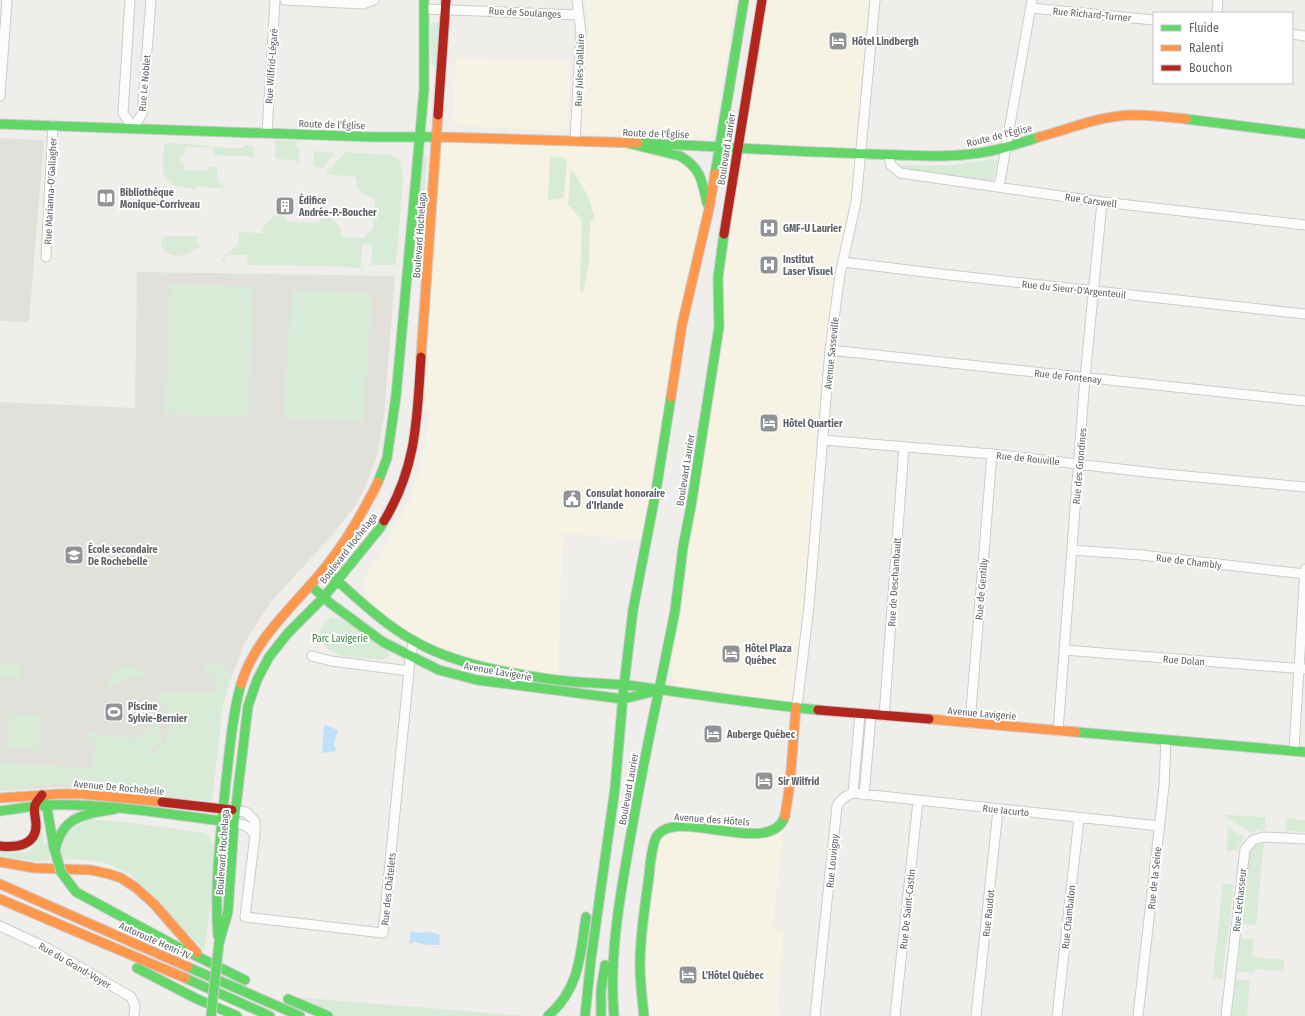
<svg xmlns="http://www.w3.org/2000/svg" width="1305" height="1016" font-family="'Fira Sans Condensed',sans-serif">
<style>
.commercial{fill:#f7f3e4}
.education{fill:#e2e0da}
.green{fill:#d8ebd6}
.water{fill:#bfe0f9}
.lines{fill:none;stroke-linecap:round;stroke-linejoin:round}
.street-casing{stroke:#cbcccc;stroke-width:11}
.fast-casing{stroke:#cacacb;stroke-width:11}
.slow-casing{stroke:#cacacb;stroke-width:11}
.jam-casing{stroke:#cacacb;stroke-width:11}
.street{stroke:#fdfcfc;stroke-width:9}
.fast{stroke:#63d668;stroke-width:9}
.slow{stroke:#ff974d;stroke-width:9}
.jam{stroke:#b3261e;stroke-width:9}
.fast-bridge-casing{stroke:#cacacb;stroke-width:11;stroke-linecap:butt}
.fast-bridge{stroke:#63d668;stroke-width:9}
.labels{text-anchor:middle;stroke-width:4;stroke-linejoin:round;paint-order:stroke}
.street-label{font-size:10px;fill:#5f6368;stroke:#fff}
.poi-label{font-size:10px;font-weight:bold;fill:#5f6368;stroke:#fff;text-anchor:start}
.park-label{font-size:10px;fill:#348238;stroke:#fff}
</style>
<rect width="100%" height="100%" fill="#efeeea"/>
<path class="commercial" d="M585 0H735L715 128 711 136 706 138 586 134 583 131 581 128 588 24Z
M762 0H875L861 154 843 262 796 707 680 691 671 672 700 475 718 278Z
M456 58 571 61 567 129 562 131 465 126 458 125 453 120Z
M436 137 627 143 688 160 709 209 682 325 645 540 563 533 557 680 438 652 371 608 362 587 371 567 377 560 408 505 423 459 430 414 417 402Z
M783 822 782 844 772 929 783 931 777 1016H641L638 999 661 831 751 833Z"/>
<path class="education" d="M0 138 44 140 29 322 0 321Z
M137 272 395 276 384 416 377 455 365 487 356 505 334 533 270 603 245 642 230 681 222 709 212 800 210 801 61 787 0 791V402L135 408Z"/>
<path class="green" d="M431 23H439L436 66 432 65 430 38Z
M275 140 297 141V147L299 148V163L295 160 276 159 275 157Z
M167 143 204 145 211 147 242 148 247 145 254 146V157L213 155 214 148 185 147V153L182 154 179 158 180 161 184 164V170L209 171V166L218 167C216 177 217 182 226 188L197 187 195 189C160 188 161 174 164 145Z
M314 151 335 153 323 168 314 166Z
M346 152 391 155 399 159 401 163 403 180 396 265H371L372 245 362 244 361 267 358 268 329 266 247 265 248 255H228L225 257V263L222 260 223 258 238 244 239 232 262 233C265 222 272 214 285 215V219L290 222 316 223 320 220 322 216C334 218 341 225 342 237L363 238V237H366L365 234 373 229 375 198C360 195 357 191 356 177L325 174Z
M422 157H427L420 247H415Z
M550 157 567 158 564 196 560 199 548 200Z
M992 159 997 161V162L994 178 993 180 989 182 901 168 899 165C932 166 959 166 992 159Z
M571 169 587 194 595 218 590 223 589 263 583 293 580 291 582 220 568 205Z
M166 236H198L197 242 201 245C190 258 161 262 161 240Z
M170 284 253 287 248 417 165 414Z
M292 290 372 293 363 422 283 418Z
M331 617C343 617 376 642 388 650L389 656 384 660C371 658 355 659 343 656 330 653 315 641 322 626 324 623 328 620 331 617Z
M205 662 224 666 230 671V681L222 709 212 800 210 801 59 784 0 791V762L93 769 95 742 89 741 90 731H93L98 736 137 738 152 726V724L159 725 158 733 163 734V743L159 742 155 747V750H147V754H156L157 747H162L165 744 166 735 169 734 171 724 174 723V718L155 694 163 692 216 694 217 684 214 683V674L205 673Z
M22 663 21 679 0 677V664Z
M120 667 138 669 146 677 124 678 111 688 105 681Z
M10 714 40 716 38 751 7 748Z
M1225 815 1266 817 1265 830H1257L1251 833 1225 817Z
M1286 818 1305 820V832L1286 831Z
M89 819 134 823 204 833 209 837 214 845 211 904 204 950 130 874 106 863 94 861 81 859 35 861 0 856V851C30 855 32 855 42 825L44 844 63 843 66 833Z
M1228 827 1245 838 1240 843 1237 851H1226Z
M1264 842 1256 925 1242 924 1250 851 1256 845Z
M1223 883 1234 884 1222 979 1213 977Z
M1240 938 1254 939 1252 957 1284 960 1283 972 1255 969 1254 973 1237 972Z
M1236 979 1250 981 1247 1016H1232Z
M282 996 525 1016H328Z"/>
<path class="water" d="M324 725 338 730 334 744 336 751 322 753Z
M411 931 416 933 430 932 440 935 439 945H428L414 942 409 944Z"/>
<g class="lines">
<g class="street-casing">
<path id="street" d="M130 0 123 113 133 128 142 114 151 0
M285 0 363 4 374 0
M1031 8 1154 20
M425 9 579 15
M1217 13 1218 0
M1292 34 1305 36
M0 96 7 0
M267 133 275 0
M575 140 581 33 577 0
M888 154 891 165 900 173 1102 202 1305 225
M999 187 1032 0
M46 257 53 125
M843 262 941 274 1305 314
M830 350 1305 401
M822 440 992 454 1154 473 1305 487
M1072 550 1141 555 1305 574
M1064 650 1305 669
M312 656 331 661 409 671
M796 707 798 698 809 606 830 350 840 274 856 202 875 0
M884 716 904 447
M970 723 992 454
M1058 731 1085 378 1102 202
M1294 750 1305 569
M853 793 860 714
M864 795 871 715
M236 811 246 812 255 821V835L245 917 383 933 409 671 410 656 414 641
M234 823C244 824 249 826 255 835
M0 926 47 948 131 997 135 1006 134 1016
M815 1016 837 806C841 799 845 796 853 793L1159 826
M895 1016 918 801
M976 1016 998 810
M1057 1016 1079 818
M1138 1016 1164 786 1166 740
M1226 1016 1245 849 1253 840 1263 837 1305 839"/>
</g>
<g class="fast-casing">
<path id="fast" d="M1186 119 1305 134
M0 124 374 137H441
M627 143 680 156C701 168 702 181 707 203
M638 143C715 146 793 152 871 154 904 155 938 158 971 154 994 152 1017 144 1039 137
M715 174 744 0
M378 482 387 458 396 396 424 90V0
M324 569C353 594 380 622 414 641 456 665 509 673 556 680 579 683 603 683 626 685 690 693 754 704 818 710
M310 585 330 603 383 642 439 670 477 680 623 699 652 692
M624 685 633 610 656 491 671 397
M659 690 675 611 683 547 691 506 719 327 718 278 724 234
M1076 732 1305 752
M42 795 47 808 54 849
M0 811C16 809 32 806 48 805 107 803 172 815 230 822
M55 851C62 815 84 815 115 809
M76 892 176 946 245 980
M218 936C214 885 221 832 226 781 230 749 232 716 241 684
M219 943 228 912 234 823 248 706 257 680 269 657 288 633 323 598 380 528 384 521
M188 967 300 1016
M137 968 197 999 237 1016
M185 978 270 1016
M288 999 328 1016
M548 1016C580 988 580 956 586 917
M585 1016 591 959 615 788 624 685
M601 1016V990L605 965
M614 1016C609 958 619 902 629 845 638 793 648 741 659 690
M644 1016C642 999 640 982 640 964 640 935 645 906 649 876 650 864 651 852 655 840 656 836 659 833 662 831 690 813 772 856 785 816"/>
</g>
<g class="slow-casing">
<path id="slow" d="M441 137 638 143
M1039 137C1069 129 1100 116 1131 115 1149 115 1168 117 1186 119
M421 357 438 115
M671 397 682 325 709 209 715 174
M241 684C255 638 294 606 324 569 340 549 355 526 367 503 371 496 375 489 378 482
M929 719 1076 732
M0 798 60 794H83L162 802
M785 816 790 783 796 707
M0 862 34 868 91 870 109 874 121 878 135 887 154 904 197 953
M0 884 188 967
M0 899 185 978"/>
</g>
<g class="jam-casing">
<path id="jam" d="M438 115 446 0
M724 234 762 0
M384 521C417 467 417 418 421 357
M818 710 929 719
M162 802 232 810
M0 846C17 848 37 845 36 824 36 818 33 811 35 805 36 802 40 798 42 795"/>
</g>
<use href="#street" class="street"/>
<use href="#fast" class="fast"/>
<use href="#slow" class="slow"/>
<use href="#jam" class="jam"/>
<g class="fast-bridge-casing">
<path id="fast-bridge" d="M55 851 61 872 76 892
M211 1016 219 943"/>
</g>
<use href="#fast-bridge" class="fast-bridge"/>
</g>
<defs>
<g id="hotel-square" transform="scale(1)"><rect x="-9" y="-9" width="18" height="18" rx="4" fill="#919496" stroke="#fff"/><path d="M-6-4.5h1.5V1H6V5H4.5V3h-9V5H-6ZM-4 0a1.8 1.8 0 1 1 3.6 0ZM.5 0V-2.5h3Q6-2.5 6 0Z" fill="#fff"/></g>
<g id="library-square" transform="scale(1)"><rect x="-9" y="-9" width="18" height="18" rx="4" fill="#919496" stroke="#fff"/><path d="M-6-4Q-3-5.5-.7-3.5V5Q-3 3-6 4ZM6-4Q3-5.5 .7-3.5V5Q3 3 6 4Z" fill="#fff"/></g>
<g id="building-square" transform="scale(1)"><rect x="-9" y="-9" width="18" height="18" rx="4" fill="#919496" stroke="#fff"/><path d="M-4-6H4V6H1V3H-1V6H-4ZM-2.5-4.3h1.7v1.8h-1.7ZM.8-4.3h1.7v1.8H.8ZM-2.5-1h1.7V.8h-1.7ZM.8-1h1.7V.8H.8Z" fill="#fff"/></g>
<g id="hospital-square" transform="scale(1)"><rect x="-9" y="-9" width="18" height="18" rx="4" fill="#919496" stroke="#fff"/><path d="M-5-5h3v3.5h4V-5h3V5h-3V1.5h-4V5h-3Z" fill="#fff"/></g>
<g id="civic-square" transform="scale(1)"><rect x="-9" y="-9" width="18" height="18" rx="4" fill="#919496" stroke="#fff"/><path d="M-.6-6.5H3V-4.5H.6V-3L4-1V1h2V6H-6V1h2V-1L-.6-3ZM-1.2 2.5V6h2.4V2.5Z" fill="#fff"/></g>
<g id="school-square" transform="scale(1)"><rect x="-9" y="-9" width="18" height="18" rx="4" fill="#919496" stroke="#fff"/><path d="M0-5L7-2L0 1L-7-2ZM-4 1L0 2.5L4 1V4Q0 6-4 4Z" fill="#fff"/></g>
<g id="stadium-square" transform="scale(1)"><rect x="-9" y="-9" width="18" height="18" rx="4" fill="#919496" stroke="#fff"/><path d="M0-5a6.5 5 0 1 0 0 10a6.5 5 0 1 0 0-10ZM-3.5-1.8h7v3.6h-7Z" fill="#fff"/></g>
</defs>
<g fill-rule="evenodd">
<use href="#hotel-square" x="838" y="41"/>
<use href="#library-square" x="106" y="198"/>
<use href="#building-square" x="285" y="206"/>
<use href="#hospital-square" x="769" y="228"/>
<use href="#hospital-square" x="769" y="265"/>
<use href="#hotel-square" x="769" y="423"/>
<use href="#civic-square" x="572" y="499"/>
<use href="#school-square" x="74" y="555"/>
<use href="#hotel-square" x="731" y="654"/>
<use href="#stadium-square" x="114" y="712"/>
<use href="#hotel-square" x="713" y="734"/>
<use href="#hotel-square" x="764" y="781"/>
<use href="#hotel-square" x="688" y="975"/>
</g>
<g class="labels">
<g class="street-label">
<text transform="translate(525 12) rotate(3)" y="4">Rue de Soulanges</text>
<text transform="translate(1092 14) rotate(5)" y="4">Rue Richard-Turner</text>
<text transform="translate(271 66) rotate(-86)" y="4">Rue Wilfrid-Légaré</text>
<text transform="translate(579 70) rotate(-88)" y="4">Rue Jules-Dallaire</text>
<text transform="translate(144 83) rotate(-85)" y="4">Rue Le Noblet</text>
<text transform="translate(332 124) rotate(2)" y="4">Route de l'Église</text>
<text transform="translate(656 133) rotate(2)" y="4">Route de l'Église</text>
<text transform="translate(999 135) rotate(-14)" y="4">Route de l'Église</text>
<text transform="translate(726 149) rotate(-81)" y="4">Boulevard Laurier</text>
<text transform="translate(50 191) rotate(-87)" y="4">Rue Marianna-O'Gallagher</text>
<text transform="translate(1091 200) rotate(8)" y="4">Rue Carswell</text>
<text transform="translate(419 235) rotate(-86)" y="4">Boulevard Hochelaga</text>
<text transform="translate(1074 289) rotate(6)" y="4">Rue du Sieur-D'Argenteuil</text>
<text transform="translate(831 353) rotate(-84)" y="4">Avenue Sasseville</text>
<text transform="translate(1068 376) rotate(6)" y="4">Rue de Fontenay</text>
<text transform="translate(1028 458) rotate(6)" y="4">Rue de Rouville</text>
<text transform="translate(1079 466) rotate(-85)" y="4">Rue des Grondines</text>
<text transform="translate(685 470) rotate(-81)" y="4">Boulevard Laurier</text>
<text transform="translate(348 548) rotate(-52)" y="4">Boulevard Hochelaga</text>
<text transform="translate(1189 561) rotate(7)" y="4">Rue de Chambly</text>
<text transform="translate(894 582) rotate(-86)" y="4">Rue de Deschambault</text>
<text transform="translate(981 589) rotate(-85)" y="4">Rue de Gentilly</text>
<text transform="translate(1184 660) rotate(4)" y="4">Rue Dolan</text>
<text transform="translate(498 671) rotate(10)" y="4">Avenue Lavigerie</text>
<text transform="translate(982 713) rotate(5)" y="4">Avenue Lavigerie</text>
<text transform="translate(119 787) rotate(5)" y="4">Avenue De Rochebelle</text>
<text transform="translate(628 789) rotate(-80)" y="4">Boulevard Laurier</text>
<text transform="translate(1006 810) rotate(6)" y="4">Rue Iacurto</text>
<text transform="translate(712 819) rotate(4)" y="4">Avenue des Hôtels</text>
<text transform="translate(222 852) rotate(-86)" y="4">Boulevard Hochelaga</text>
<text transform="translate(832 861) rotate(-84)" y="4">Rue Louvigny</text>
<text transform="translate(1154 878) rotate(-84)" y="4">Rue de la Seine</text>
<text transform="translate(388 889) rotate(-84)" y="4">Rue des Châtelets</text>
<text transform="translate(1239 900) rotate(-84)" y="4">Rue Lechasseur</text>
<text transform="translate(907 909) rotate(-84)" y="4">Rue De Saint-Castin</text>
<text transform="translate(988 913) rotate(-84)" y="4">Rue Raudot</text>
<text transform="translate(1068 917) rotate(-84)" y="4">Rue Chambalon</text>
<text transform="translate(155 940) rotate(24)" y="4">Autoroute Henri-IV</text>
<text transform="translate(75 965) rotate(30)" y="4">Rue du Grand-Voyer</text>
</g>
<g class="poi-label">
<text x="852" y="45">Hôtel Lindbergh</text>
<text x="120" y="196">Bibliothèque<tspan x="120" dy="12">Monique-Corriveau</tspan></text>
<text x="299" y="204">Édifice<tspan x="299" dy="12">Andrée-P.-Boucher</tspan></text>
<text x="783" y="232">GMF-U Laurier</text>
<text x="783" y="263">Institut<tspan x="783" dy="12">Laser Visuel</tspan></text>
<text x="783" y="427">Hôtel Quartier</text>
<text x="586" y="497">Consulat honoraire<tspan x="586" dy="12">d'Irlande</tspan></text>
<text x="88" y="553">École secondaire<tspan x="88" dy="12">De Rochebelle</tspan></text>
<text x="745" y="652">Hôtel Plaza<tspan x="745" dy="12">Québec</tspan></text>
<text x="128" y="710">Piscine<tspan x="128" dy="12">Sylvie-Bernier</tspan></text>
<text x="727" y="738">Auberge Québec</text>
<text x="778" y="785">Sir Wilfrid</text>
<text x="702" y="979">L'Hôtel Québec</text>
</g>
<g class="park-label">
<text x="340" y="642">Parc Lavigerie</text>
</g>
</g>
<rect x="1153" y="12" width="140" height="72" fill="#ffffff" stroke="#bfc1c3"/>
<rect x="1161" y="25" width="20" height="6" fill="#63d668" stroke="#bfc1c3"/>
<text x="1189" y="32" font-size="12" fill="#5f6368">Fluide</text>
<rect x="1161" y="45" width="20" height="6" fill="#ff974d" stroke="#bfc1c3"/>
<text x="1189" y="52" font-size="12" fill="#5f6368">Ralenti</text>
<rect x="1161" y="65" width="20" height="6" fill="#b3261e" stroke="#bfc1c3"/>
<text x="1189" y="72" font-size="12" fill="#5f6368">Bouchon</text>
</svg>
